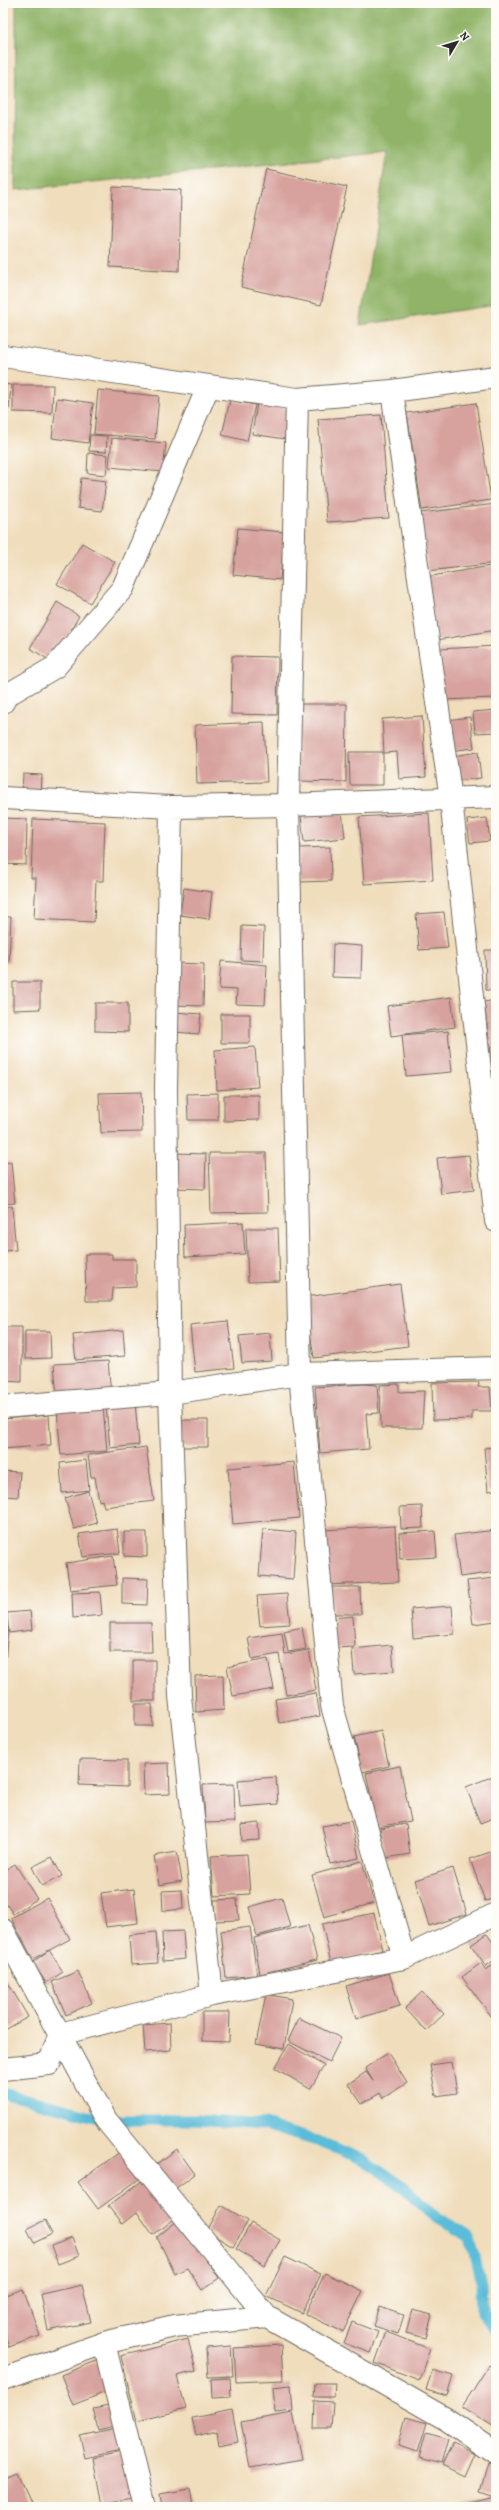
<svg xmlns="http://www.w3.org/2000/svg" width="499" height="2510" font-family="Alegreya,serif">
<style>
.forest{fill:#90b368;stroke:#5e6f4a}
.lines{fill:none;stroke-linecap:round;stroke-linejoin:round}
.stream{stroke:#5abcd8;stroke-width:11}
.building{fill:#d7a19d}
.minor-casing{stroke:#70695e;stroke-width:24}
.minor{stroke:#fff;stroke-width:22}
</style>
<rect width="100%" height="100%" fill="#fdfcf7"/>
<filter id="ink" filterUnits="userSpaceOnUse"><feTurbulence type="fractalNoise" baseFrequency=".025" numOctaves="2"/><feDisplacementMap in="SourceGraphic" scale="8" xChannelSelector="R" yChannelSelector="G"/><feConvolveMatrix kernelMatrix="1 2 1 2 8 2 1 2 1" color-interpolation-filters="sRGB"/></filter>
<filter id="wash" filterUnits="userSpaceOnUse"><feTurbulence type="fractalNoise" baseFrequency=".012" numOctaves="4" result="noise"/><feDisplacementMap in="SourceGraphic" scale="16" xChannelSelector="R" yChannelSelector="G"/><feGaussianBlur stdDeviation="0.9" result="paint"/><feColorMatrix in="noise" values="0 0 0 0 0 0 0 0 0 0 0 0 0 0 0 0 0 1.4 0 .05"/><feComposite in="paint" operator="in"/></filter>
<g filter="url(#wash)">
<rect width="100%" height="100%" fill="#f0ddbc"/>
<path class="forest" d="M16 3H496V305L360 325 387 152 15 190Z"/>
<g class="lines">
<path class="stream" d="M3 2093 106 2120H196L264 2125 317 2141 362 2159 406 2189 437 2218 470 2237 481 2283 482 2312 496 2330"/>
</g>
<g id="blocks">
<path class="building" d="M266 169 347 187 321 305 241 287Z
M113 187 181 190 179 271 110 267Z
M3 384 11 385 9 409H3Z
M13 385H53L52 413 13 412Z
M98 390 159 396 155 439 94 434Z
M57 398 93 403 88 443 52 438Z
M230 400 255 405 247 441 222 435Z
M257 403 290 409 285 439 252 434Z
M476 403 491 500 422 510 407 413Z
M381 415 389 518 327 522 318 419Z
M90 435 107 436 106 452 89 451Z
M112 438 166 443 163 472 109 467Z
M88 453 108 455 106 475 87 473Z
M81 478 106 481 102 511 78 508Z
M496 504V563L428 571 420 513Z
M238 528 284 532 280 580 233 575Z
M82 543 115 562 90 603 57 584Z
M496 565V630L437 640 426 577Z
M57 602 79 616 52 662 30 648Z
M496 646V698L442 700 439 649Z
M232 656 278 657 277 715 231 714Z
M298 704H347L346 782 298 781Z
M496 710V732L475 733 473 712Z
M422 716 426 777 399 779 397 752 384 753 382 719Z
M470 717 474 748 449 751 446 720Z
M264 722 267 782 197 784 195 725Z
M349 752H383V785H350Z
M478 752 481 778 456 781 453 756Z
M23 774 42 775 41 796 22 794Z
M342 812 345 838 304 842 301 816Z
M429 813 433 880 364 884 359 817Z
M3 818 27 819 26 865 3 864Z
M487 818 490 841 470 843 467 820Z
M33 819 105 822 103 881H96L94 922 34 919 36 878H31Z
M330 847 331 881 299 882V848Z
M492 884H496V932H494Z
M184 888 212 892 209 919 180 915Z
M444 912 448 948 419 950 416 914Z
M3 917H11L9 962H3Z
M242 926 264 927 263 961 241 960Z
M333 944 362 946 361 978 332 977Z
M485 950H496V990H486Z
M221 961 267 965 265 1005 236 1004 237 990 219 989Z
M173 963 204 964 203 1006 172 1005Z
M13 982H40V1009L13 1010Z
M451 997 455 1027 391 1036 387 1006Z
M496 1000V1067H493L484 1002Z
M95 1003H128V1032L95 1031Z
M174 1012 201 1014 199 1034 173 1032Z
M221 1014H250V1043H221Z
M448 1031 452 1072 406 1076 402 1035Z
M255 1047 258 1087 217 1090 215 1050Z
M141 1092 142 1132 101 1133 99 1093Z
M218 1093V1120H188L187 1094Z
M224 1095H259V1120L224 1121Z
M175 1153 206 1154 205 1189 174 1188Z
M209 1153H266L268 1212 211 1213Z
M469 1155 474 1190 441 1194 437 1158Z
M11 1162 15 1203 3 1204V1163Z
M12 1206 16 1250 3 1251V1207Z
M243 1222 245 1254 185 1257 184 1225Z
M246 1228H278L280 1281 248 1282Z
M85 1254H112V1259H136V1287L113 1288 112 1301H86Z
M400 1284 408 1346 314 1358 305 1297Z
M228 1321 234 1368 195 1372 190 1325Z
M3 1327H22V1382L3 1381Z
M123 1330 125 1356 76 1360 73 1335Z
M25 1331H50L51 1358 25 1359Z
M270 1333 272 1361 242 1363 239 1336Z
M108 1361 111 1395 57 1398 54 1364Z
M479 1382 478 1387H490L492 1411H472V1419L433 1420 432 1383Z
M364 1384 377 1385 379 1413 366 1414 369 1449 320 1453 315 1387Z
M399 1384V1392L424 1391 422 1428H381L380 1385Z
M135 1403 139 1445 110 1448 106 1406Z
M103 1406 107 1451 61 1455 57 1410Z
M49 1415 51 1445 3 1449V1419Z
M180 1420H208V1447H181Z
M146 1447 154 1501 104 1507 102 1500 99 1501 95 1477H91L88 1455Z
M496 1447V1490L488 1491 484 1448Z
M86 1460 89 1490 62 1493 60 1463Z
M294 1462 299 1518 233 1524 228 1468Z
M3 1471 20 1472 18 1497 3 1496Z
M88 1491 97 1523 74 1529 65 1498Z
M422 1506 423 1528 401 1529 400 1507Z
M395 1526 398 1582 325 1585 323 1530Z
M117 1529 120 1553 83 1557 79 1534Z
M263 1529 296 1532 293 1579 259 1576Z
M496 1530V1572L460 1577 454 1535Z
M435 1531 437 1557 400 1559 399 1533Z
M124 1532H147V1557L124 1556Z
M113 1556 117 1585 70 1590 66 1563Z
M122 1578 148 1579 147 1605 122 1604Z
M496 1578V1621L473 1624 467 1581Z
M332 1587H360L361 1614H332Z
M100 1592 102 1615 73 1618 72 1593Z
M287 1594 290 1624 260 1626 257 1596Z
M452 1606 454 1634 413 1638 411 1609Z
M30 1611 32 1630 9 1633 7 1613Z
M353 1616 355 1647 335 1648 333 1618Z
M110 1623H151L152 1652H110Z
M3 1627 8 1628 5 1664H3Z
M302 1627 306 1649 288 1652 284 1631Z
M282 1633 285 1654 309 1650 316 1690 286 1695 279 1654 252 1659 248 1638Z
M392 1645 394 1671 354 1674 352 1649Z
M268 1659 274 1689 233 1696 227 1667Z
M133 1660H155V1701H133Z
M223 1675 224 1710 196 1712 195 1676Z
M316 1693 320 1716 279 1723 275 1699Z
M135 1704H152L153 1726H135Z
M381 1731 389 1766 362 1772 354 1737Z
M80 1759 127 1760V1787L79 1785Z
M169 1763 170 1794 144 1795 143 1764Z
M400 1766 411 1821 377 1827 366 1773Z
M496 1775V1817L480 1823 466 1787Z
M276 1777 278 1804 240 1807 238 1780Z
M234 1784 235 1822 205 1823 203 1785Z
M351 1821 359 1858 330 1864 322 1826Z
M259 1823 260 1840 242 1841 241 1825Z
M406 1824 410 1854 385 1858 380 1828Z
M496 1850V1898L485 1901 470 1859Z
M177 1852 182 1881 159 1885 154 1856Z
M247 1854 250 1894 214 1896 211 1856Z
M52 1857 62 1876 42 1886 32 1867Z
M362 1861 374 1903 324 1917 312 1875Z
M15 1864 37 1899 13 1914 3 1899V1871Z
M453 1868 467 1914 429 1926 415 1880Z
M134 1889 138 1923 106 1927 101 1893Z
M182 1890 183 1909 163 1911 162 1891Z
M47 1898 70 1939 33 1959 11 1918Z
M282 1898 290 1927 257 1936 249 1907Z
M237 1899 239 1920 215 1921 214 1900Z
M374 1913 383 1950 331 1963 322 1924Z
M308 1925 317 1960 260 1974 254 1938Z
M250 1927 257 1975 226 1978 221 1931Z
M183 1931 185 1959 163 1961 162 1932Z
M156 1932 158 1963 131 1965 129 1935Z
M487 1934 496 1947V1959L486 1966 471 1945Z
M49 1950 63 1972 46 1983 33 1962Z
M481 1963 486 1970 496 1963 495 2021 462 1977Z
M78 1971 92 2003 66 2015 52 1982Z
M389 1973 400 2006 356 2019 346 1986Z
M3 1974 28 2017 3 2031Z
M422 1992 444 2014 426 2031 405 2008Z
M266 1994 292 1999 284 2049 256 2044Z
M202 2012H230L229 2042 202 2041Z
M299 2018 341 2038 329 2062 288 2041Z
M170 2023 171 2050 145 2052 143 2025Z
M289 2044 324 2066 310 2089 275 2068Z
M388 2053 407 2083 383 2098 380 2093 362 2104 348 2084 366 2072 373 2081 365 2068Z
M452 2062 457 2093 436 2096 430 2065Z
M177 2149 195 2174 171 2192 153 2167Z
M120 2152 139 2179 98 2209 78 2182Z
M143 2180 173 2220 153 2235 137 2212 122 2224 108 2206Z
M221 2205 248 2221 233 2247 207 2231Z
M45 2220 52 2234 34 2243 27 2229Z
M177 2221 219 2278 202 2290 187 2268 175 2274 157 2237Z
M251 2223 280 2240 265 2266 236 2249Z
M72 2238 79 2256 58 2264 51 2246Z
M285 2257 321 2274 302 2313 266 2296Z
M325 2273 363 2291 343 2332 305 2314Z
M82 2285 91 2322 48 2331 41 2294Z
M23 2289 40 2336 9 2347 3 2330V2296Z
M380 2307 404 2315 398 2334 374 2326Z
M412 2310 432 2315 426 2338 406 2333Z
M352 2322 378 2332 370 2353 344 2343Z
M386 2332 430 2349 419 2380 375 2363Z
M188 2339 196 2371 177 2376 186 2409 137 2421 121 2356Z
M281 2345 283 2380 236 2382 234 2348Z
M231 2346 233 2376 208 2377 206 2348Z
M99 2360 111 2390 73 2405 61 2375Z
M489 2365 496 2370V2428L462 2407Z
M432 2370 453 2376 447 2396 426 2390Z
M230 2378 231 2397 212 2398 211 2379Z
M315 2383H335L334 2397H314Z
M291 2385 293 2411 275 2413 273 2387Z
M315 2401 333 2402 331 2429H314Z
M119 2404 123 2424 98 2430 93 2409Z
M232 2410 238 2442 219 2446 217 2431 196 2436 192 2418Z
M293 2413 302 2459 250 2468 241 2422Z
M406 2417 427 2423 418 2452 398 2446Z
M120 2427 125 2449 85 2458 80 2436Z
M426 2433 448 2439 441 2464 419 2458Z
M453 2442 474 2453 464 2476 442 2465Z
M126 2451 137 2498 102 2505 93 2458Z
M488 2463 496 2465V2507H457L495 2497 480 2492Z
M18 2473 33 2507H3V2479Z
M190 2489 193 2507H162L160 2494Z"/>
</g>
</g>
<g filter="url(#ink)">
<use href="#blocks" fill-opacity="0" stroke="#70695e" stroke-width="1"/>
<g class="lines">
<g class="minor-casing">
<path id="minor" d="M3 356 297 399 392 391 496 377
M392 391 451 799 496 1221
M297 399 288 805 300 1374 332 1706 404 1958
M3 702 7 695 55 667 123 588 208 387
M3 798 171 807 288 805 496 797
M171 807 166 1089 170 1393 180 1696 212 1995
M3 1407 170 1393 300 1374 496 1368
M3 1930 106 2120 267 2317 446 2419 496 2453
M3 2069 49 2064 60 2034 212 1995 404 1958 496 1914
M104 2343 144 2507
M3 2379 104 2343 174 2326 267 2317"/>
</g>
<use href="#minor" class="minor"/>
</g>
</g>
<rect width="499" height="2510" fill="none" stroke="#fdfcf7" stroke-width="16"/>
<g transform="translate(457 42) rotate(52)" stroke="#fdfcf7" stroke-width="3" paint-order="stroke">
<path d="M0-3L7 15L0 10L-7 15Z" fill="#2b2b2b"/>
<text y="-6" font-size="11" font-weight="bold" text-anchor="middle" fill="#2b2b2b">N</text>
</g>
</svg>
